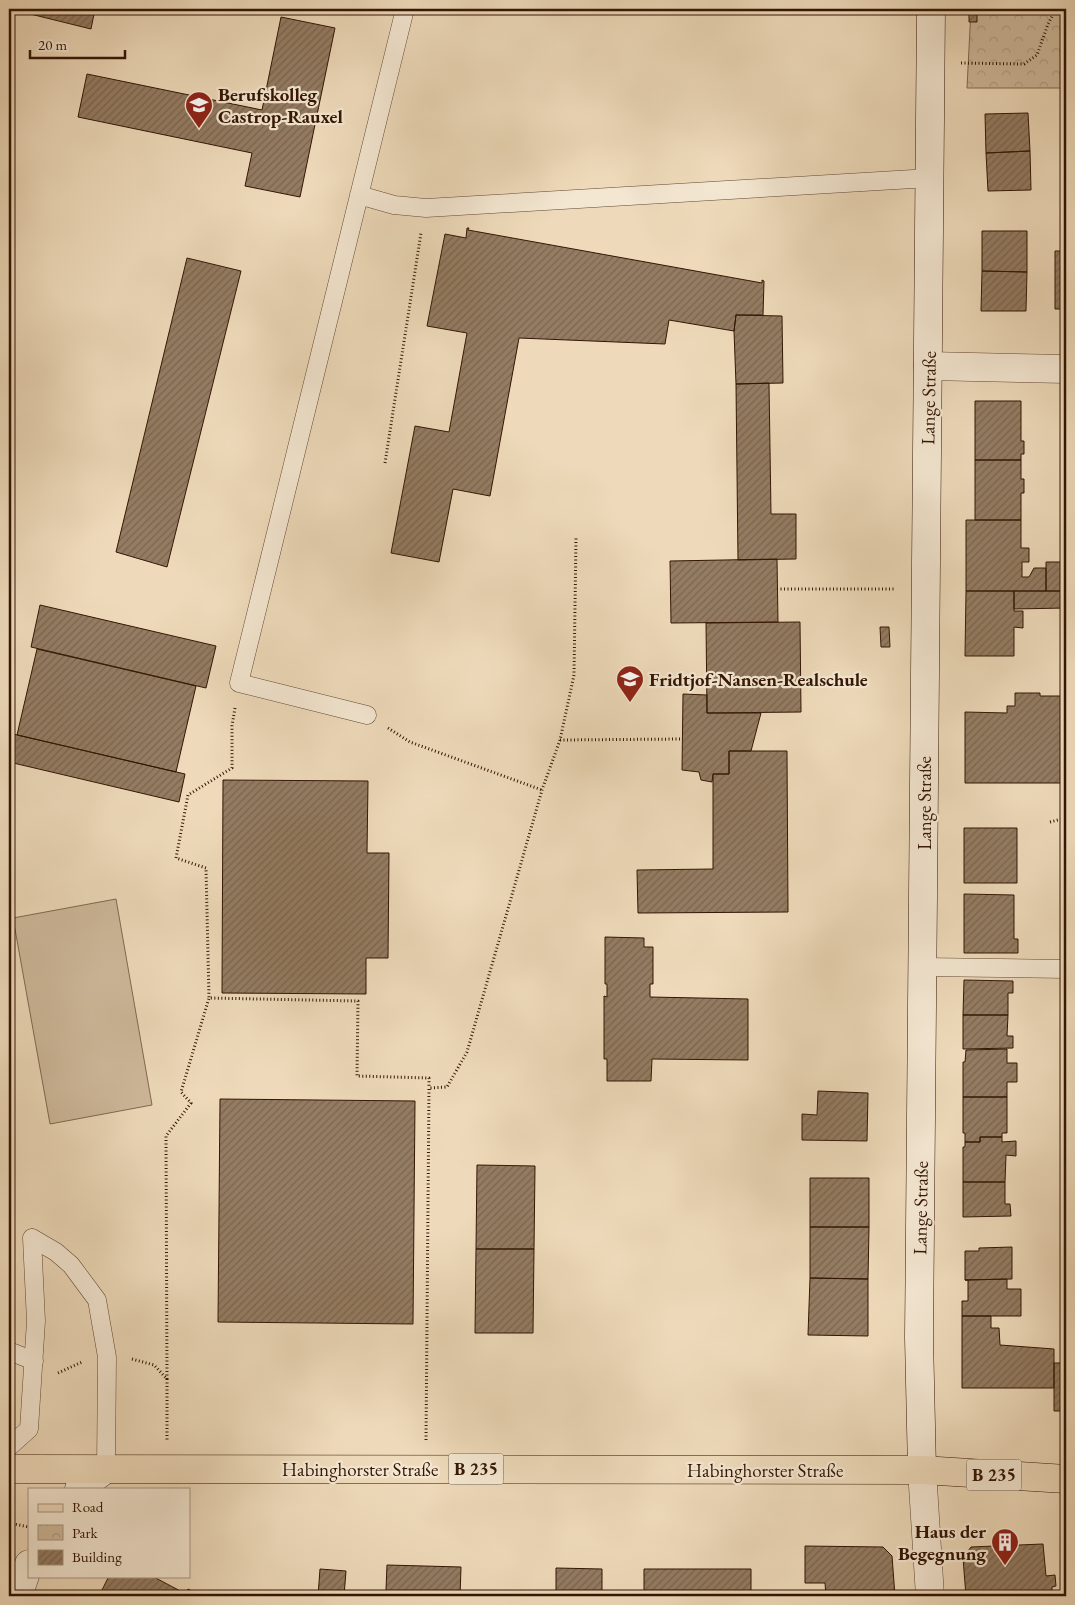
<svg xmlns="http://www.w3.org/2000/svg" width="1075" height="1605" font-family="'EB Garamond',serif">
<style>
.park{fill:url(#park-crowns);stroke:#806850}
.garden{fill:#ceb99b;stroke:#806850}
.building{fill:url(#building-hatch);stroke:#331604}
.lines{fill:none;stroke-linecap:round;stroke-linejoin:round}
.lane-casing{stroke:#624732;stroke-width:19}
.street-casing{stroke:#624732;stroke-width:29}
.secondary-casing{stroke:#331604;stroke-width:29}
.primary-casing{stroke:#331604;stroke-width:29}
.path{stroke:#331604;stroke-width:3;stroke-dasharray:1 2.5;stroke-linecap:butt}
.lane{stroke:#f4e7d2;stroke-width:18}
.street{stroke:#f4e7d2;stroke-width:28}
.secondary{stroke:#f4e7d2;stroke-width:28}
.primary{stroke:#eedaba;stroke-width:28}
.labels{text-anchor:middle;stroke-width:4.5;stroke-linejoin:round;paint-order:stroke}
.shield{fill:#f4e7d2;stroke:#6d5542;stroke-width:1}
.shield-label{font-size:18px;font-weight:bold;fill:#331604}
.poi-label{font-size:19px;font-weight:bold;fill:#331604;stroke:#f4e7d2;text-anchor:start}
.street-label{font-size:19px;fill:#331604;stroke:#f4e7d2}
</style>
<defs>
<pattern id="park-crowns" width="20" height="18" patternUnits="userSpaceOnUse" patternTransform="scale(1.25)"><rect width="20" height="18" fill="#ceb99b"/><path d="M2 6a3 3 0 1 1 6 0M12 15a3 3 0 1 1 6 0" fill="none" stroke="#b19e84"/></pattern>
<pattern id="building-hatch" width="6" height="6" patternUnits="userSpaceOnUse" patternTransform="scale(1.25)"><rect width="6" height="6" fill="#947c63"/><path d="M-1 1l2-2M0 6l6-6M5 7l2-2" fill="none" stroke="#79654f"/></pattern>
</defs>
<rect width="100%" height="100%" fill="#eedaba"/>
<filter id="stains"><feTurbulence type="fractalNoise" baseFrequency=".004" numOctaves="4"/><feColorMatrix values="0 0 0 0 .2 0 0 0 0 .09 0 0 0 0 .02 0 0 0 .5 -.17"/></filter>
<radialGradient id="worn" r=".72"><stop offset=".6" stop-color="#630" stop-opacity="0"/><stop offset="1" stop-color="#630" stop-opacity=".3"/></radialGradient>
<path class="park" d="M971 9H1066V88H967Z"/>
<path class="garden" d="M116 899 152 1105 50 1124 13 918Z"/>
<path class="building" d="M10 9H95L91 29Z
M969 9H977V22H969Z
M281 17 335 28 300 197 245 186 252 153 78 117 87 74 262 110Z
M1028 113 1030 151 986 153 985 114Z
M1030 151 1031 190 988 191 986 153Z
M467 228H469L468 230 762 283V280L764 281 763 315H736L734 331 669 320 665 344 519 338 490 496 453 489 439 562 391 553 415 426 449 432 467 333 427 326 445 234 466 238Z
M982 231H1027V272L982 271Z
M1055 251H1066V309H1055Z
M187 258 241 271 167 567 116 552Z
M982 271 1027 272 1026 311H981Z
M736 315 782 316 783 383 736 384 734 331Z
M769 383 771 514H796V559L738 560 736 384Z
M975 401H1021V441H1024V454H1021V460H975Z
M975 460H1021V479H1024V493H1021V520H975Z
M966 520H1021V548H1029V562H1022V577H1029L1034 568H1046V591H966Z
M777 559 778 622 671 623 670 561Z
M1046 562H1066V591H1046Z
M966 591H1014V611H1023V628L1014 627V656H965Z
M1014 591H1066V608L1014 609Z
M40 605 216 646 206 688 31 647Z
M800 622 801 712 707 713 706 623Z
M880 627H889L890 647H881Z
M37 649 196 686 176 772 17 735Z
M1015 693H1040V696H1062V713H1066V783H965V712L1007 713V706H1015Z
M683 694 707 695V713H761L751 751H729V774H713L712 782 701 780 699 772 682 770Z
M9 733 185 774 179 802 9 762Z
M729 751H787L788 912 638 913 637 870 713 869V774H729Z
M223 780 368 781 367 853H389L388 958H366V994L222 993Z
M964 828H1017V883H964Z
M964 894 1014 895V939H1018V953H964Z
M605 937 644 938V947H653V984H650V997L748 999V1060L652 1059 651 1081H607V1059H604V996L607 997V984H605Z
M964 980 1013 981V993H1008V1015H963Z
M963 1015H1008L1007 1036H1013V1048L963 1049Z
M1007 1049V1063H1017V1082H1007V1097H963V1062H965L966 1050Z
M818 1091 868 1093 867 1141 802 1140V1114L817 1115Z
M963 1097H1007V1133H1002V1137H980V1142H965V1133H963Z
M220 1099 415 1101 413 1324 218 1322Z
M980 1137H1002V1142L1016 1141V1156L1006 1155 1005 1182H963V1147H965V1142H980Z
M477 1165 535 1166 534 1249H476Z
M810 1178H869V1227H810Z
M963 1182H1005V1204H1010L1011 1216 963 1217Z
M810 1227H869L868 1279 810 1278Z
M1012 1247V1279L965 1280V1251H979V1248Z
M476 1249H534L533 1333H475Z
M810 1278 868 1279V1336L808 1335Z
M1007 1279V1289H1021V1316H962V1301H968V1280H965Z
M962 1316H991V1328H999L1000 1345 1054 1349V1388H962Z
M1054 1363H1066V1411H1054Z
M1043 1544 1046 1576 1055 1575 1056 1586 1052 1587V1596H966L963 1558 971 1547Z
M805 1546 883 1547 892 1556 895 1596H826L825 1583H805Z
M387 1565 461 1567 460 1596H403L386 1590Z
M556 1568 602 1569V1596H556Z
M320 1569 346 1571 344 1596H318Z
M644 1569H751V1596H644Z
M109 1576H152L186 1594 185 1596H99Z
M188 1589 202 1596H185Z"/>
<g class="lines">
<g class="lane-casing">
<path id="lane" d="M359 195 394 205 426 208 930 178
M367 715 239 683 405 9
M923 967 1066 969
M32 1238 56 1252 71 1265 97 1300 107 1357 106 1469
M9 1351 34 1361
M9 1447 29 1429 36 1321 32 1238"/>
</g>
<g class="street-casing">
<path id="street" d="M928 366 1066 369
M922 1470 930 1596
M79 1489 106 1469
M18 1596 29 1564"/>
</g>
<g class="secondary-casing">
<path id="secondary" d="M922 1470 919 1338 931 9"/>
</g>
<g class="primary-casing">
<path id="primary" d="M9 1469 922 1470 1066 1479"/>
</g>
<path class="path" d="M961 63 1024 64 1037 55 1048 24 1056 9
M385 463 421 233
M777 589H896
M235 708 232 726V768L188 795 176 858 206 868 209 998 358 1001 357 1076 429 1078V1088
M388 728 410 742 542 790
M560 740 682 739
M1050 822 1066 818
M132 1359 154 1365 167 1379V1441
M58 1373 82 1362
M167 1379 166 1136 191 1103 181 1092 209 998
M426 1440 429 1088 447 1087 467 1052 542 790 560 740 574 675 576 538
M9 1523 29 1527"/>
<use href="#lane" class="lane"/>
<use href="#street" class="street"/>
<use href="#secondary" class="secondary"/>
<use href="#primary" class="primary"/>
</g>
<defs>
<g id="school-pin" transform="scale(1.4375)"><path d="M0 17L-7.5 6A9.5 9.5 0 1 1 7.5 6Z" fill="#8f2418" stroke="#f4e7d2"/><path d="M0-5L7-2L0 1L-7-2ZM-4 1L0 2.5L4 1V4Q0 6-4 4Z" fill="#fff"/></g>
<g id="building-pin" transform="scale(1.4375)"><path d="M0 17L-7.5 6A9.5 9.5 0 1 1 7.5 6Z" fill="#8f2418" stroke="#f4e7d2"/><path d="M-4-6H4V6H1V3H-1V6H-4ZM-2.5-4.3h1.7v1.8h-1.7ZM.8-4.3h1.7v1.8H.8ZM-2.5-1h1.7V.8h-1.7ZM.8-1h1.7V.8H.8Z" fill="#fff"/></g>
</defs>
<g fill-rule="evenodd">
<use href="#school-pin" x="199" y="105"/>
<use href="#school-pin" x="630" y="679"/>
<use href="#building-pin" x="1005" y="1542"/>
</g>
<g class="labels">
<g class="shield">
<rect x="448.5" y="1453.5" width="55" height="31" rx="4"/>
<rect x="966.5" y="1459.5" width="55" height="31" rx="4"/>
</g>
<g class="shield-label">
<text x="476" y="1475">B 235</text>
<text x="994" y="1481">B 235</text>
</g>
<g class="poi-label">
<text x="218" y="101">Berufskolleg<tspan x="218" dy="22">Castrop-Rauxel</tspan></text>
<text x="649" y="686">Fridtjof-Nansen-Realschule</text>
<text x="986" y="1538" text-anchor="end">Haus der<tspan x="986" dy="22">Begegnung</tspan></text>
</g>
<g class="street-label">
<text transform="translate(928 398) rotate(-89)" y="7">Lange Straße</text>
<text transform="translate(924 803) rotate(-90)" y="7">Lange Straße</text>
<text transform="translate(920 1208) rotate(-89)" y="7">Lange Straße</text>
<text x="360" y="1476">Habinghorster Straße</text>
<text x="765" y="1477">Habinghorster Straße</text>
</g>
</g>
<rect width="1075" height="1605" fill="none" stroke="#eedaba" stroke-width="30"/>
<rect x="10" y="10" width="1055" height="1585" fill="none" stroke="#331604" stroke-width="2.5"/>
<rect x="15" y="15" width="1045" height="1575" fill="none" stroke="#331604"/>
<rect x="28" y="1488" width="162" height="90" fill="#f4e7d2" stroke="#a79380"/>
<rect x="38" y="1504" width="25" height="8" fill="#eedaba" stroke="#a79380"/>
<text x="72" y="1512" font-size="15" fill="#331604">Road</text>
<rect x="38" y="1525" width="25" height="15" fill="url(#park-crowns)" stroke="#a79380"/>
<text x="72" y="1538" font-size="15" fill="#331604">Park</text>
<rect x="38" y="1550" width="25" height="15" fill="url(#building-hatch)" stroke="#a79380"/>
<text x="72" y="1562" font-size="15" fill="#331604">Building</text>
<path d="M30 50v8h95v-8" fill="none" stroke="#331604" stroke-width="2.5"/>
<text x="38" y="50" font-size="15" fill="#331604" stroke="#f4e7d2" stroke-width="4" paint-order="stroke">20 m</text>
<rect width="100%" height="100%" filter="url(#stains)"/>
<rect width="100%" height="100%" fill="url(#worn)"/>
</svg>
